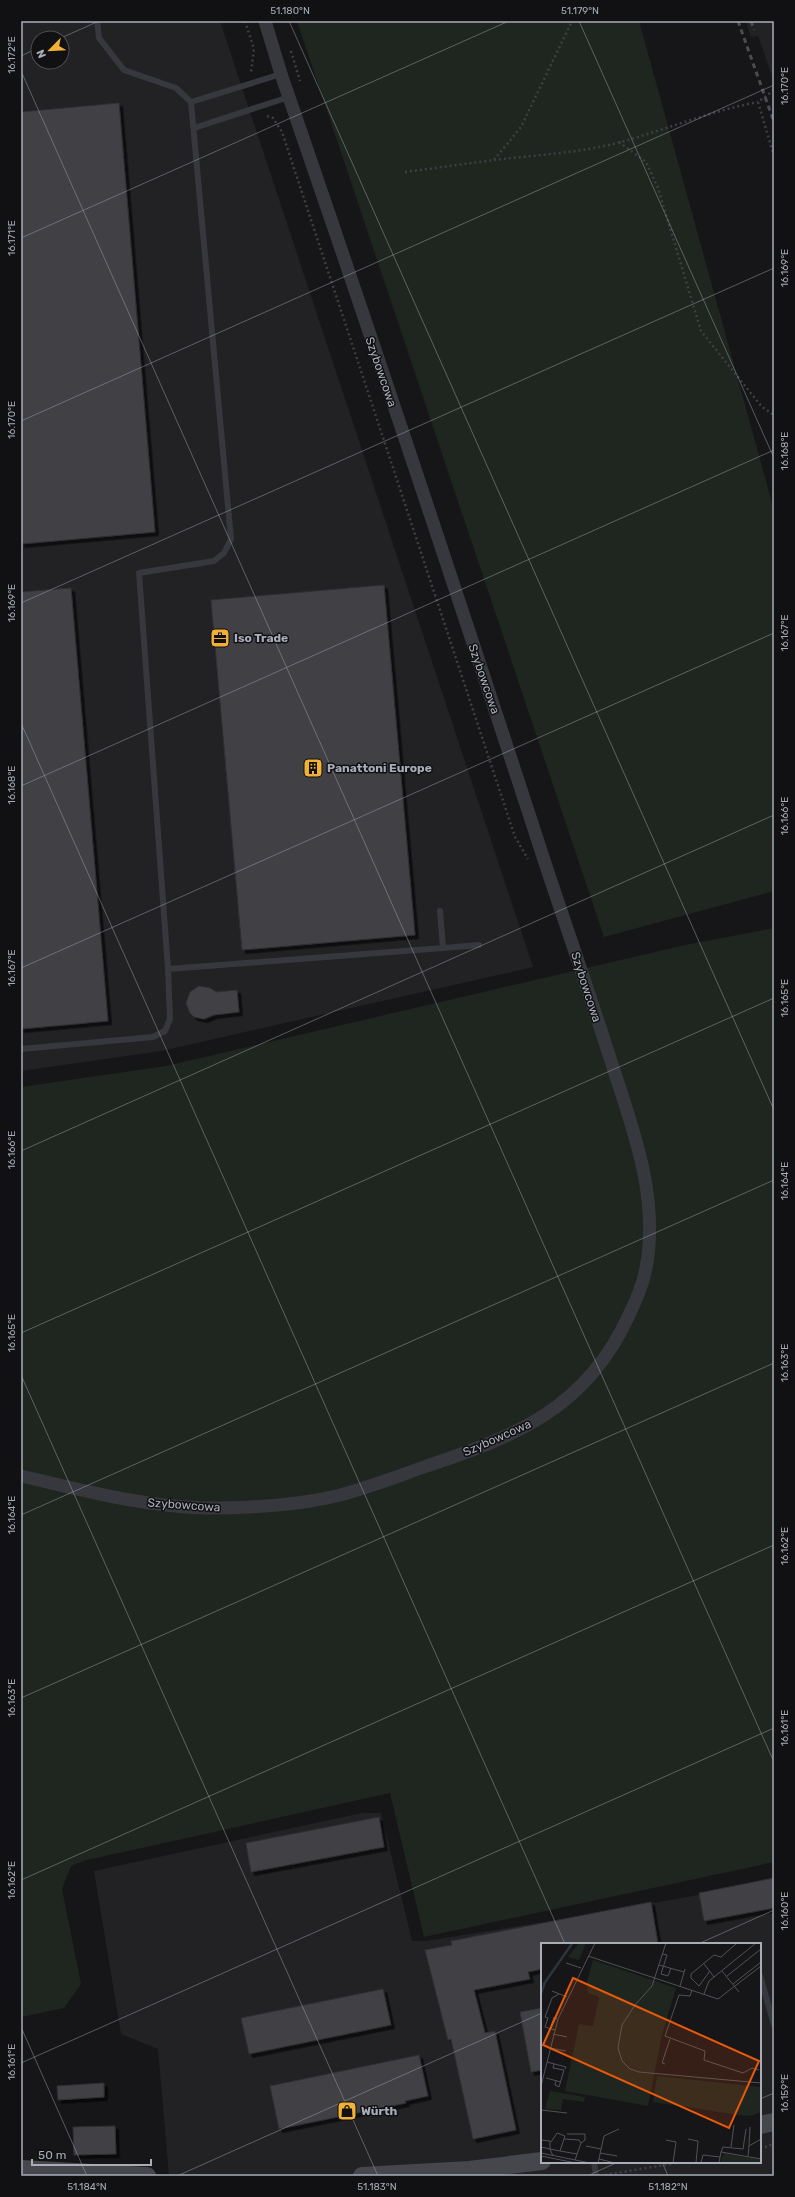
<svg xmlns="http://www.w3.org/2000/svg" width="795" height="2197" font-family="Rubik,sans-serif">
<style>
.built{fill:#222225;fill-rule:evenodd}
.green{fill:#1e261f}
.building{fill:#404145;stroke:#303034;filter:url(#shadow)}
.lines{fill:none;stroke-linecap:round;stroke-linejoin:round}
.path{stroke:#3d3f44;stroke-width:2.5;stroke-dasharray:2 3;stroke-linecap:butt}
.lane{stroke:#37383d;stroke-width:6}
.street{stroke:#37383d;stroke-width:13}
.secondary{stroke:#45474d;stroke-width:18}
.rail{stroke:#4a4c52;stroke-width:3;stroke-dasharray:5 4;stroke-linecap:butt}
.ticks{fill:none;stroke:#a8adb8;stroke-width:1;stroke-opacity:0.45}
.labels{text-anchor:middle;stroke-width:3;stroke-linejoin:round;paint-order:stroke}
.street-label{font-size:12px;fill:#a8adb8;stroke:#111113}
.poi-label{font-size:12px;font-weight:bold;fill:#a8adb8;stroke:#111113;text-anchor:start}
.inset-road{fill:none;stroke:#505258;stroke-width:1}
.view{fill:#e8590c;fill-opacity:0.15;stroke:#e8590c;stroke-width:2}
.inset-edge{fill:none;stroke:#a8adb8;stroke-width:2}
.neatline{fill:none;stroke:#a8adb8;stroke-width:1.5}
.ticks-label{font-size:10px;text-anchor:middle;fill:#a8adb8}
</style>
<defs>
<filter id="shadow"><feDropShadow dx="3.5" dy="3.5" stdDeviation="0" flood-color="#0009"/></filter>
</defs>
<rect width="100%" height="100%" fill="#161618"/>
<path class="built" d="M21 21H220L533 967 161 1051 21 1071ZM38 38H62V62H38Z
M746 21H774V75L772 76 758 36 751 37Z
M362 1813H381L412 1941H426L594 1914 774 1881V2176H169L158 2049 121 2034 94 1871ZM542 1944H760V2162H542Z"/>
<path class="green" d="M297 21H639L774 510V891L604 937Z
M774 928V1862L424 1937 390 1793 87 1860 71 1866 62 1889 81 1984 64 2008 21 2017V1087L166 1066 685 945Z"/>
<path class="building" d="M119 103 155 532 21 544V112Z
M384 585 415 935 242 950 211 600Z
M71 588 108 1021 21 1029V592Z
M199 986 210 988 216 992 237 990 239 1012 214 1015 204 1019 194 1017 190 1013 186 1003 190 992Z
M379 1817 384 1847 251 1872 246 1843Z
M774 1878V1908L704 1921 699 1893Z
M651 1902 658 1944H542V1969L528 1972 530 1979 474 1990 485 2033 495 2031 516 2130 473 2139 451 2039 448 2040 425 1950 452 1945 451 1941Z
M383 1989 391 2025 249 2054 241 2018Z
M542 2008V2070L531 2072 520 2012Z
M419 2055 428 2096 405 2101 406 2103 279 2129 270 2086Z
M104 2083V2097L58 2100 57 2086Z
M115 2126 116 2154 74 2155 73 2127Z"/>
<g class="lines">
<path class="path" d="M245 21 254 49 251 72
M291 51 300 81
M774 90 758 102 774 156
M267 116 273 118 282 132 515 837 528 859
M619 142 646 162 658 188 701 331 762 407 774 415
M494 160C536 155 580 153 621 142 667 129 711 111 758 102
M405 172 494 160 521 127 572 21
M760 2148 769 2146 774 2142
M605 2175 682 2162"/>
<path class="lane" d="M191 102 281 74
M194 128 289 97
M443 948 479 945
M168 969 443 948 440 911
M21 1049 153 1037 165 1031 170 1019 168 969 139 573 214 561 224 553 231 539 191 102 176 88 124 70 99 38 97 21
M760 1975 774 2025
M594 2162 596 2176"/>
<path class="street" d="M21 1476C82 1490 144 1507 207 1508 249 1508 294 1506 336 1496 364 1489 393 1478 421 1468 514 1437 586 1410 629 1315 636 1300 643 1285 646 1268 660 1195 631 1124 609 1055 589 992 567 929 546 866 460 602 372 337 281 74L265 21"/>
<path class="secondary" d="M760 2125 774 2122
M21 2169 147 2176
M362 2176 469 2170 542 2161"/>
<path class="rail" d="M738 21 774 122
M751 21 754 30"/>
</g>
<path class="ticks" d="M289 21 774 1110M579 21 774 458M61 38 99 21M21 56 38 48M21 71 774 1762M21 238 509 21M21 421 774 85M21 603 774 268M21 723 565 1944M21 786 774 450M21 968 774 633M21 1151 774 815M21 1333 774 998M21 1375 378 2176M21 1515 774 1180M21 1698 774 1363M21 1880 774 1545M698 1944 774 1910M21 2027 87 2176M21 2063 774 1728M760 2099 774 2093M662 2162 668 2176M177 2176 542 2013M587 2176 618 2162"/>
<defs>
<g id="office-square" transform="scale(1)"><rect x="-9" y="-9" width="18" height="18" rx="4" fill="#f2b134" stroke="#111113"/><path d="M-6-3h4V-5.5h4V-3h4V5H-6ZM-1-4.5V-3h2v-1.5ZM-6 0V1H6V0Z" fill="#111"/></g>
<g id="building-square" transform="scale(1)"><rect x="-9" y="-9" width="18" height="18" rx="4" fill="#f2b134" stroke="#111113"/><path d="M-4-6H4V6H1V3H-1V6H-4ZM-2.5-4.3h1.7v1.8h-1.7ZM.8-4.3h1.7v1.8H.8ZM-2.5-1h1.7V.8h-1.7ZM.8-1h1.7V.8H.8Z" fill="#111"/></g>
<g id="shop-square" transform="scale(1)"><rect x="-9" y="-9" width="18" height="18" rx="4" fill="#f2b134" stroke="#111113"/><path d="M-5-2.5h2.3a2.7 3.5 0 0 1 5.4 0H5L5.5 6h-11ZM-1.5-2.5h3a1.5 2.3 0 0 0-3 0Z" fill="#111"/></g>
</defs>
<g fill-rule="evenodd">
<use href="#office-square" x="220" y="638"/>
<use href="#building-square" x="313" y="768"/>
<use href="#shop-square" x="347" y="2111"/>
</g>
<g class="labels">
<g class="street-label">
<text transform="translate(381 372) rotate(71)" y="4">Szybowcowa</text>
<text transform="translate(484 679) rotate(71)" y="4">Szybowcowa</text>
<text transform="translate(586 987) rotate(72)" y="4">Szybowcowa</text>
<text transform="translate(497 1438) rotate(-24)" y="4">Szybowcowa</text>
<text transform="translate(184 1505) rotate(4)" y="4">Szybowcowa</text>
</g>
<g class="poi-label">
<text x="234" y="642">Iso Trade</text>
<text x="327" y="772">Panattoni Europe</text>
<text x="361" y="2115">Würth</text>
</g>
</g>
<g transform="translate(541 1943)">
<rect width="220" height="220" fill="#161618"/>
<path d="M38 0H45L38 17 27 14ZM52 17 135 45 121 92 107 163 24 148 38 81 52 83 58 54 47 50 46 39ZM116 133 220 144V169L210 173 197 172 112 159ZM9 148 44 154 43 159 22 156 20 167 4 166ZM183 210 220 217V220H179Z" fill="#1e261f"/>
<path d="M30 0H33L5 40 0 54 2 40Z" fill="#2c353c"/>
<path class="inset-road" d="M125 0 111 43 94 62 81 82 77 105 81 118 89 126 98 129 220 140M121 11 126 12 120 31 127 33 130 25M47 13 177 56 220 23M25 20 40 25M163 21 173 34M118 22 143 29M169 28 158 43 150 35V31L173 12 180 14 196 0M181 28 198 49M186 33 220 6M192 41 220 19M139 43 144 26M151 47 149 53 138 52 124 93 164 108 163 117 202 130 211 125 218 127M11 48 26 54M163 51 168 38 215 0M10 83 13 74 16 76M14 87 4 84 7 75 4 74 11 55 18 51M12 91 26 94M9 105 25 108M6 119 25 124 24 126M13 121 12 125 23 127 18 144 14 142 15 138M124 121 121 120 129 96M5 135 20 139M0 143 17 76 54 0M0 167 26 170M26 191H44V197L40 200 34 217M147 196 157 198 155 220M0 197 9 198V206L19 208M125 197 135 199 132 220M10 199 16 190 24 193 23 196M45 203 60 206M208 203 209 184M0 204 9 206 12 213M190 204 193 182M180 209 182 204 202 206 205 186M0 210 49 220M59 210 76 213M36 211 19 208 23 196 38 197 40 200M0 213 35 220M207 213 208 203 220 196M58 216 74 220M57 220 63 193 78 186M160 220 162 212 179 214M178 220 180 209 220 216"/>
<path class="view" d="M32 35 218 118 188 185 2 102Z"/>
<rect width="220" height="220" class="inset-edge"/>
</g>
<rect width="795" height="2197" fill="none" stroke="#111113" stroke-width="44"/>
<g transform="translate(50 50) rotate(246)"><circle r="19" fill="#111113" stroke="#4d4f55"/>
<path d="M0-3L7 15L0 10L-7 15Z" fill="#f2b134"/>
<text y="-6" font-size="11" font-weight="bold" text-anchor="middle" fill="#a8adb8">N</text>
</g>
<path d="M32 2159v6h119v-6" fill="none" stroke="#a8adb8" stroke-width="2"/>
<text x="38" y="2159" font-size="12" fill="#a8adb8" stroke="#111113" stroke-width="3" paint-order="stroke">50 m</text>
<rect x="22" y="22" width="751" height="2153" class="neatline"/>
<g class="ticks-label">
<text x="290" y="14">51.180°N</text>
<text x="580" y="14">51.179°N</text>
<text transform="translate(11 55) rotate(-90)" y="4">16.172°E</text>
<text transform="translate(784 86) rotate(-90)" y="4">16.170°E</text>
<text transform="translate(11 238) rotate(-90)" y="4">16.171°E</text>
<text transform="translate(784 268) rotate(-90)" y="4">16.169°E</text>
<text transform="translate(11 420) rotate(-90)" y="4">16.170°E</text>
<text transform="translate(784 451) rotate(-90)" y="4">16.168°E</text>
<text transform="translate(11 603) rotate(-90)" y="4">16.169°E</text>
<text transform="translate(784 633) rotate(-90)" y="4">16.167°E</text>
<text transform="translate(11 785) rotate(-90)" y="4">16.168°E</text>
<text transform="translate(784 816) rotate(-90)" y="4">16.166°E</text>
<text transform="translate(11 968) rotate(-90)" y="4">16.167°E</text>
<text transform="translate(784 998) rotate(-90)" y="4">16.165°E</text>
<text transform="translate(11 1150) rotate(-90)" y="4">16.166°E</text>
<text transform="translate(784 1181) rotate(-90)" y="4">16.164°E</text>
<text transform="translate(11 1333) rotate(-90)" y="4">16.165°E</text>
<text transform="translate(784 1363) rotate(-90)" y="4">16.163°E</text>
<text transform="translate(11 1515) rotate(-90)" y="4">16.164°E</text>
<text transform="translate(784 1546) rotate(-90)" y="4">16.162°E</text>
<text transform="translate(11 1698) rotate(-90)" y="4">16.163°E</text>
<text transform="translate(784 1728) rotate(-90)" y="4">16.161°E</text>
<text transform="translate(11 1880) rotate(-90)" y="4">16.162°E</text>
<text transform="translate(784 1911) rotate(-90)" y="4">16.160°E</text>
<text transform="translate(11 2062) rotate(-90)" y="4">16.161°E</text>
<text transform="translate(784 2093) rotate(-90)" y="4">16.159°E</text>
<text x="87" y="2190">51.184°N</text>
<text x="377" y="2190">51.183°N</text>
<text x="668" y="2190">51.182°N</text>
</g>
</svg>
